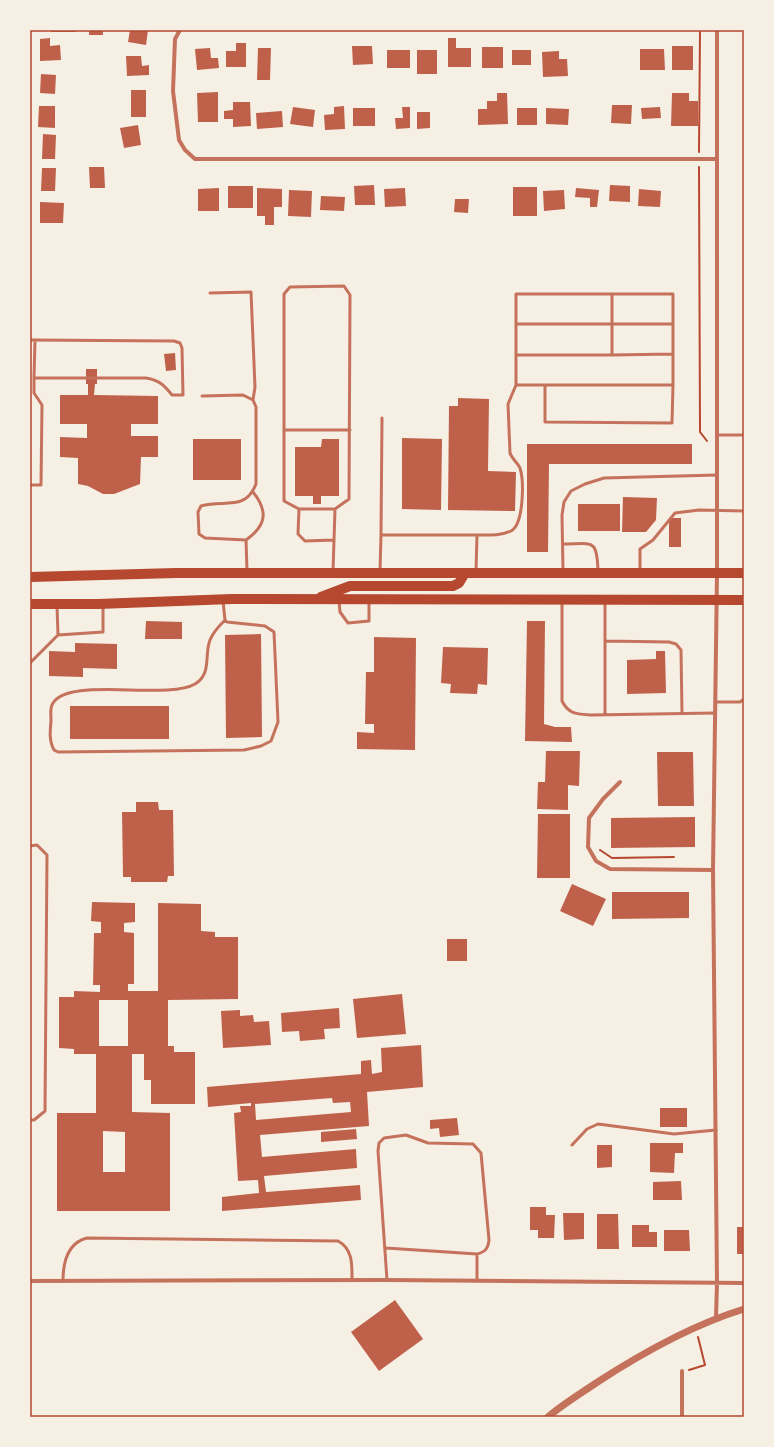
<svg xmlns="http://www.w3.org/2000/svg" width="774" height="1447" font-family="'Exo 2',sans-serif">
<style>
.building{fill:#bf614a;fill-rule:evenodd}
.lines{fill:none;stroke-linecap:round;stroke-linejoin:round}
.path{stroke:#b5482f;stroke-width:2}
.service{stroke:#c5725c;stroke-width:3}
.minor{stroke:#c5725c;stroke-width:4}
.tertiary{stroke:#c5725c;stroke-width:7}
.primary{stroke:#b5482f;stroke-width:10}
.neatline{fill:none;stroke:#b5482f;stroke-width:1.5}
</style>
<rect width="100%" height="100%" fill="#f6efe4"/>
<path class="building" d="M51 30H76V32H51Z
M89 30H103V35H89Z
M130 30H148L146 45 128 42Z
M50 38V46L60 45 61 60 40 61V39Z
M448 38H456V48H471V67H448Z
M236 43H246V67H226V51H236Z
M352 46H372L373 64 353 65Z
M672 46H693V70H672Z
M482 47H503V68H482Z
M210 48 211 58H218L219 68 197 70 195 49Z
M258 48H271L270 80H257Z
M640 49H664L665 70H640Z
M387 50H410V68H387Z
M417 50H437V74H417Z
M512 50H531V65H512Z
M559 51V59H567L568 76 543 77 542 52Z
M126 56H141L142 66 149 65V75L127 76Z
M41 74 56 75 55 94 40 93Z
M131 90H146V117H131Z
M218 92V122H198L197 93Z
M497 93H507L508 124 478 125V109H487V101H497Z
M672 93H689V101H698V126H671Z
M233 102H250L251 126 233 127V119H224V111L233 110Z
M612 105H632L631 124 611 123Z
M39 106H55V128L38 127Z
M344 106 345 129 325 130 324 115 334 114V107Z
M293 107 315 110 313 127 290 124Z
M402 107H410V128L396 129 395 118H403Z
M660 107 661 118 642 119 641 108Z
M353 108H375V126H353Z
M517 108H537V125H517Z
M546 108 569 109 568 125 546 124Z
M282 111 283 127 257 129 256 113Z
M417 112H430V128L417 129Z
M138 125 141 145 124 148 120 128Z
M43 134 56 135 55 159H42Z
M89 167H104L105 188H90Z
M42 168H56L55 191H41Z
M374 185 375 205H355L354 186Z
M610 185 630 186V202L609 201Z
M228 186H253V208H228Z
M513 187H537V216H513Z
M219 188V211H198V189Z
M257 188 282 189V207H274V225H265V216H257Z
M405 188 406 206 385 207 384 189Z
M576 188 599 190 597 207H590V198L575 197Z
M639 189 661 191 660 207 638 206Z
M289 190 312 191 311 217 288 216Z
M564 190 565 209 544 211 543 191Z
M321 196 345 197 344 211 320 210Z
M455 199H469L468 213 454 212Z
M40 202 64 203 63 223H40Z
M175 353 176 370 166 371 164 354Z
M86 369H97V384H95L94 395 158 396V424H131V436H158V457H141L140 484 114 494H103L88 486 78 484V458L60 457V437L87 438V424H60V395H88V384H86Z
M458 398 489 399 488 471 516 472 515 511 448 510 449 406H458Z
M402 438 442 439 441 510 402 509Z
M193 439H241V480H193Z
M322 439H339V496H321V504H313V496H295V447H321Z
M527 444H692V464H549L548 552H527Z
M623 497 657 498 656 520 646 532H622Z
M578 504H620V531H578Z
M669 518H681V547H669Z
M146 621 182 622V639H145Z
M527 621H545L544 724 555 727H571L572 742 525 741Z
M261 634 262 737 226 738 225 635Z
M374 637 416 638 415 750 357 749V732L374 733V724H365L366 672H374Z
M75 643 117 644V669L83 668V677L49 676V651L75 652Z
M443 647 488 648 487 685 478 684 477 694 450 693 451 684 441 683Z
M656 651H665L666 693 627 694V660L656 659Z
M70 706H169V739H70Z
M546 751H580L579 786 568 785V810L537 809 538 782H545Z
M657 752H693L694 806H658Z
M136 802H158L159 810H173L174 876H168L167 882H131V877H123L122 812H136Z
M538 814H570V878H537Z
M695 817V847L611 848V818Z
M572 884 606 899 593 926 560 911Z
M612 892H689V918L612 919Z
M92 902 135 903V922L124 923V932L134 933V984H128V991H158V903L201 904V931L215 932V937H238V999L168 1000V1046H174V1052H195V1104H151V1080H144V1054H132V1112L170 1113V1211H57V1113H96V1054H74V1049L59 1048V997H74V991L100 992V985H93L94 933H101V922L91 921ZM99 1000H128V1046H99ZM103 1131 125 1132V1172H103Z
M447 939H467V961H447Z
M402 994 406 1034 357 1038 353 999Z
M339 1008 340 1028 324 1029 325 1039 300 1041 299 1031 282 1032 281 1013Z
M240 1010V1016L253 1015 254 1022 269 1021 271 1045 223 1048 221 1011Z
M421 1045 423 1087 367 1092 369 1126 260 1135 262 1157 356 1149 357 1168 264 1176 266 1192 360 1185 361 1200 222 1211V1197L259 1193 258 1180 238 1181 234 1113 241 1112 240 1106H251V1103L208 1107 207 1087 361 1074V1061L371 1060 372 1074 382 1072 381 1048ZM332 1098 333 1103 350 1102 351 1112 256 1120 255 1104Z
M660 1108H687V1127H660Z
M457 1118 459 1135 440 1137 439 1128 430 1129V1120Z
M356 1129 357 1139 321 1142V1132Z
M650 1143H683V1153H675L674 1173 650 1172Z
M597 1145H612V1167L597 1168Z
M681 1181 682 1200H653V1182Z
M530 1207H546V1215H555L554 1238H538V1230H530Z
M563 1213H584V1239L564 1240Z
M597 1214H618L619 1249H597Z
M632 1225H649V1232H657V1247H632Z
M737 1227H744V1254H737Z
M664 1230H689L690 1251H664Z
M395 1300 423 1339 379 1371 351 1332Z"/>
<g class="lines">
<path class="path" d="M699 152 700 30
M699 167 700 432 707 441
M600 850 612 858 674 857
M689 1370 705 1365 698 1337"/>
<path class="service" d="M210 293 251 292 255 387 253 400
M612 294H673V324
M516 324H673V354
M30 340 174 341 180 343 182 348 183 395H172C164 385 159 380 146 378H34V393L42 405 41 485H30
M612 355 673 354V385
M34 378 35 340
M516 385H673L672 423 545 422V385
M202 396 243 395 253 400 256 407V484C245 512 224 499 201 506L198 512 199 534 205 538 246 540 247 571
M382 418 381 535H477
M284 430H350
M717 435H744
M299 509 298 534 305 541 334 540
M246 540C267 525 268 511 253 492
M563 544C593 544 597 538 598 571
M563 570 562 515 564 502 571 491 585 484 604 478 717 475
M333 571 335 509 349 499 350 295 344 286 290 287 284 294V501L299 509H335
M380 571 381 535
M476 571 477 535C488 535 500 536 511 531 524 524 524 481 520 468 518 463 512 459 510 453L508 404 516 385V294H612V355H516
M640 571V549L653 540 675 513 699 510 744 511
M223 601 225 620 227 622 265 626 274 632 278 722 271 741 261 746 244 750 58 752 54 750C49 741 50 731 51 721 51 716 50 709 52 705 65 675 166 701 195 684 212 674 204 655 210 640 213 632 219 626 225 620
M339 601 340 612 348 623 369 621V600
M562 601V701C569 715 578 714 592 715L715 713
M605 601V641
M57 606 58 635 103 632V605
M30 663 58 635
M715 702H740L744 699
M605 715V641L669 642 676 644 681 650 682 713
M30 846 37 845 47 855 45 1111 34 1120H30
M572 1145 587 1129 598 1124 674 1134 716 1130
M386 1248 477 1254
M387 1280 378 1151 379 1143 384 1138 406 1135 428 1143 473 1144 481 1153 489 1240C488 1249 485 1252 477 1254V1281
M63 1281C63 1264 67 1243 87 1238L338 1241C353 1249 352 1265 352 1280"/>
<path class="minor" d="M180 30 175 39 173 91 179 140 185 150 195 159H717
M620 782 603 799 589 818 588 847 596 861 610 869 713 870
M30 1281 387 1280 744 1283
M716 1317 717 1283 713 870 717 573V30
M682 1417V1371"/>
<path class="tertiary" d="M548 1417C563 1404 580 1394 596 1383 642 1353 692 1325 744 1309"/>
<path class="primary" d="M30 577 176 573H744
M321 597 350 586H453L459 583 465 573
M30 604H98L232 599 744 600"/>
</g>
<rect width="774" height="1447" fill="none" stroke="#f6efe4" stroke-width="62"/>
<rect x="31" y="31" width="712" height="1385" class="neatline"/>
</svg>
